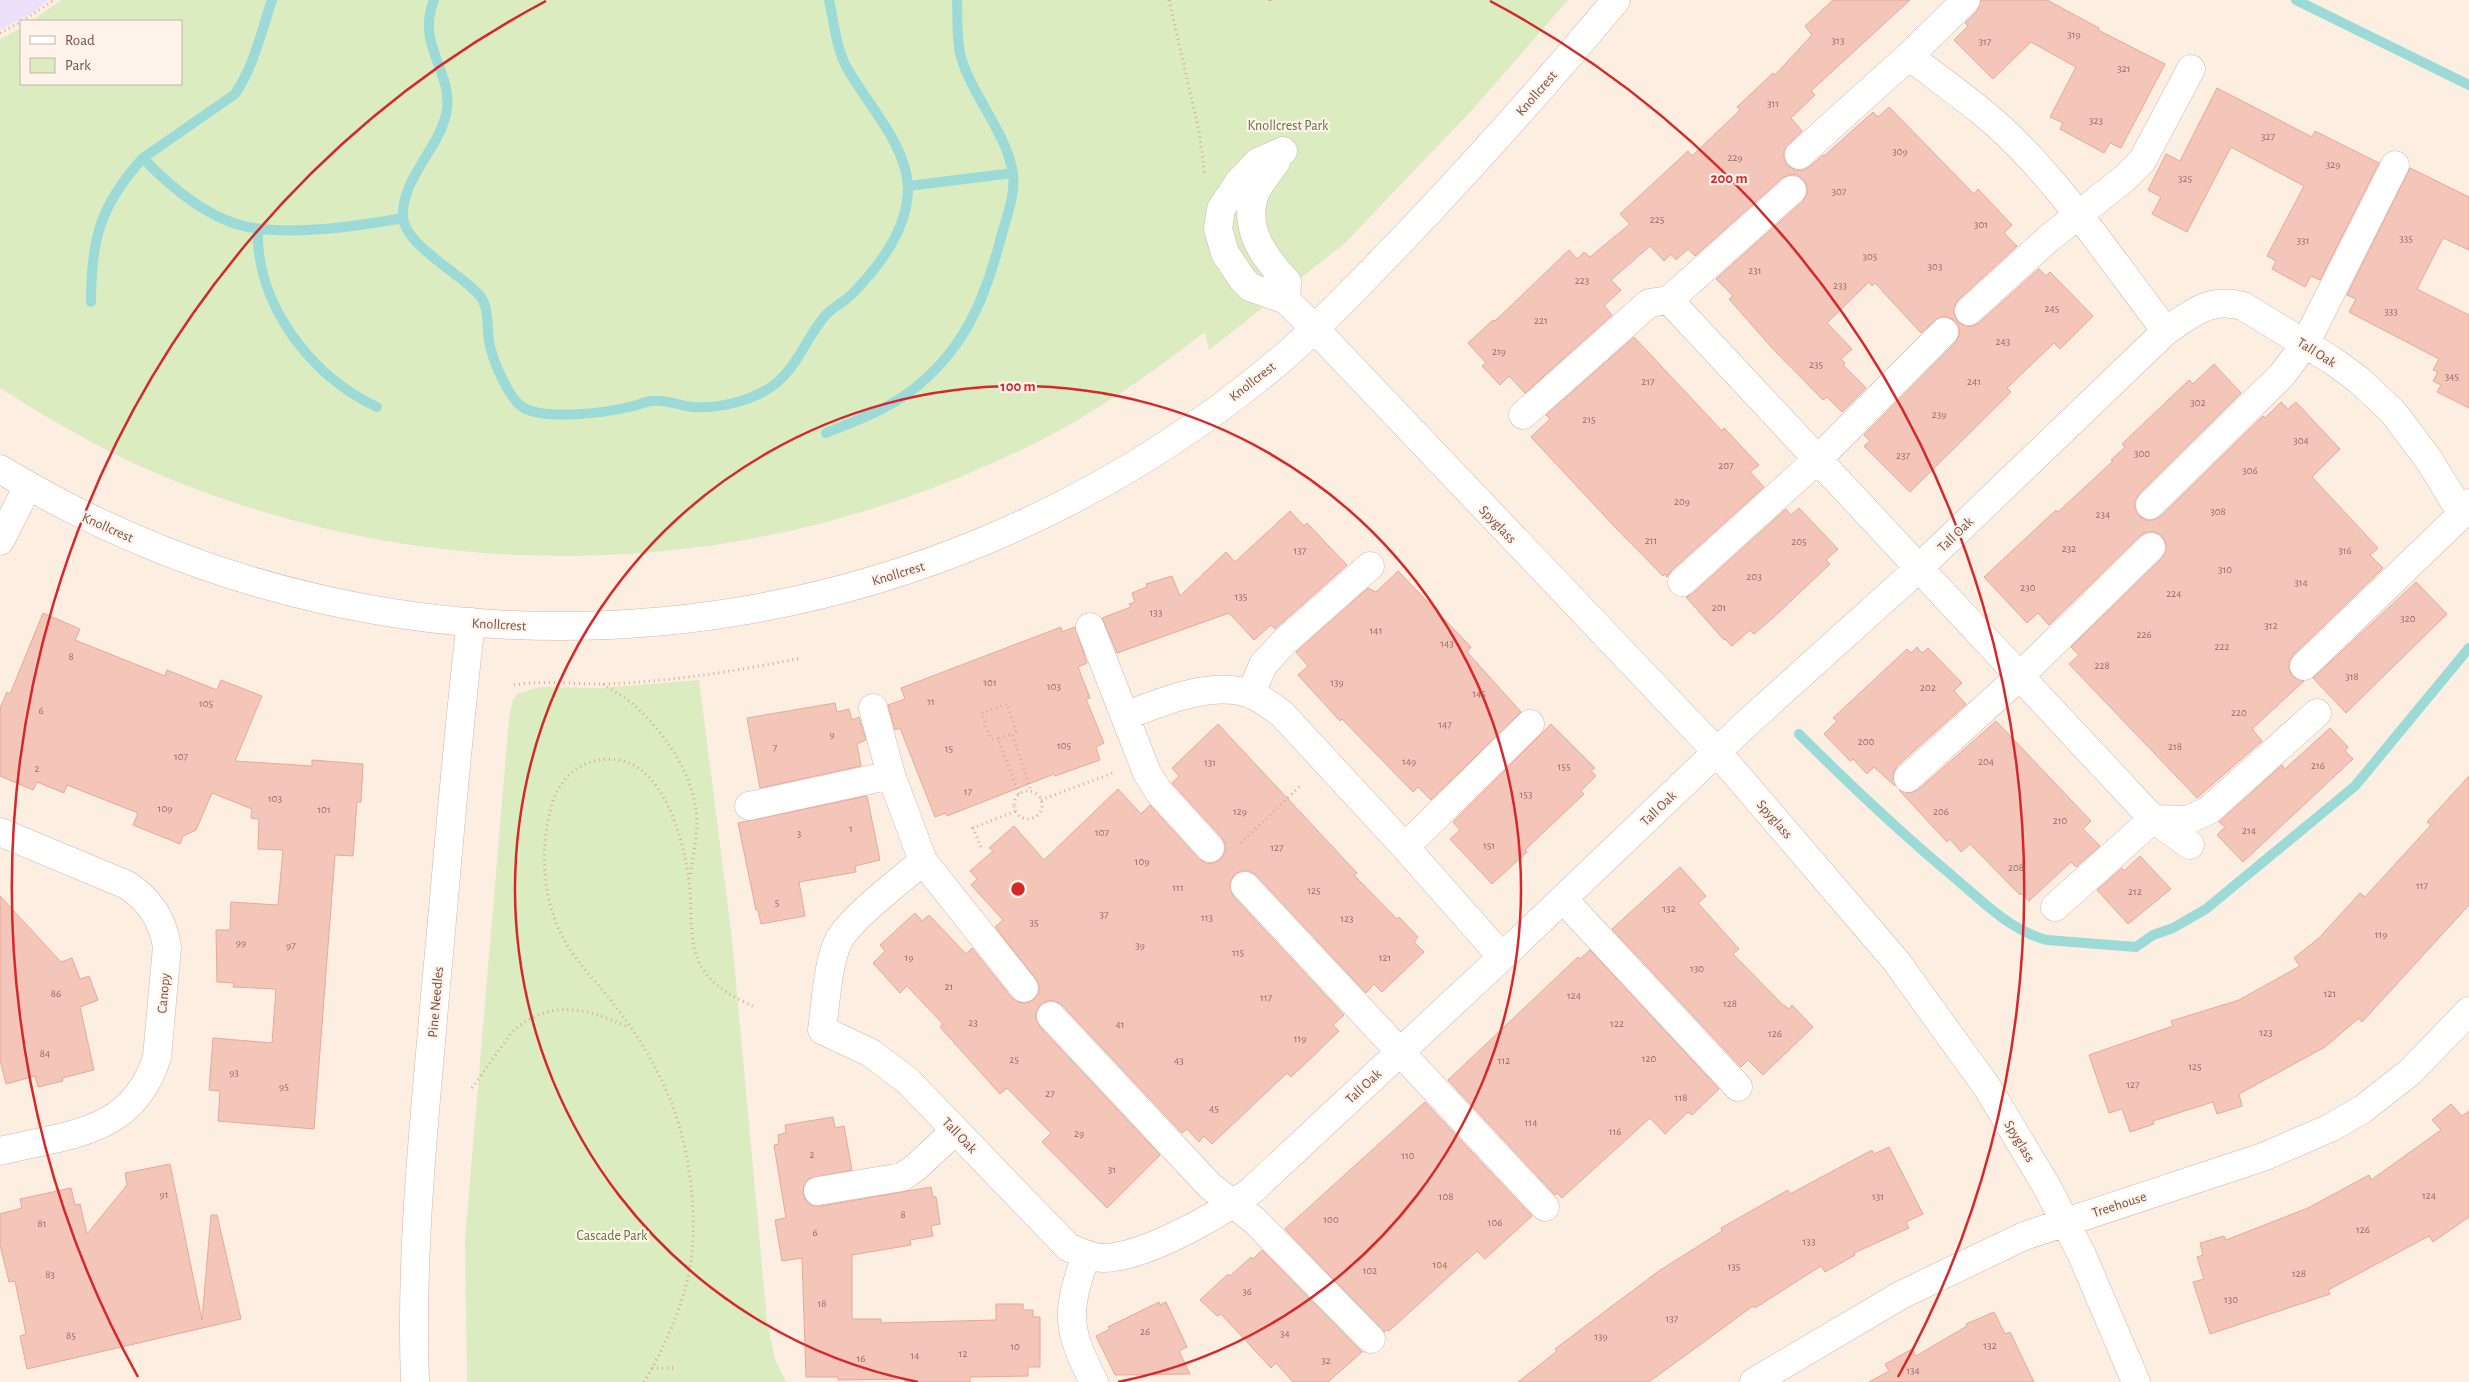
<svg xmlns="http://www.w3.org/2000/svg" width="2469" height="1382" font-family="'Alegreya Sans',sans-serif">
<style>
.education{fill:#ebdffa}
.green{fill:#daecc0}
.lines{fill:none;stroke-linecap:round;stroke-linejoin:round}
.stream{stroke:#9cdad8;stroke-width:10}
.building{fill:#f4c5b9;stroke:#e8a898}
.minor-casing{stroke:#d1b5ab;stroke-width:29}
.path{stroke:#d9a89c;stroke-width:3;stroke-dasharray:1 4;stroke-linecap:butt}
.minor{stroke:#fff;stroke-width:28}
.ring{fill:none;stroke:#d62828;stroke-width:2.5}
.labels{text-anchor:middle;stroke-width:4.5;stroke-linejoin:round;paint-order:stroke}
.number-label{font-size:11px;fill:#966c64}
.street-label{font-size:14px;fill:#764f47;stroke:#fff3ea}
.park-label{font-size:14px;fill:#58773c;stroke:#fff3ea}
.centre{fill:#d62828;stroke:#fff3ea;stroke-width:2.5}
.ring-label{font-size:15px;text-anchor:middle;font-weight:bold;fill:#d62828;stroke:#fff3ea;stroke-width:4.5;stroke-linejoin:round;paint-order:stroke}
</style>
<rect width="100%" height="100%" fill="#fdeee2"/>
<path class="education" d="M0 0H48L33 12 0 30Z"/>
<path class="green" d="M61 0H1568L1472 110 1345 243 1209 350 1205 332C1159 367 1111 402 1060 430 778 581 449 598 153 472 100 449 49 419 0 388V39L21 28V84H181V21H32Z
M699 680 732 939 767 1321 775 1359 786 1382H467L465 1240 509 719 513 700 517 694 539 687 600 688Z"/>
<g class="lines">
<path class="stream" d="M434 0C416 45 452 71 447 109 442 146 401 178 403 217 405 246 462 274 480 296 489 307 487 327 489 341 492 359 509 400 524 408 546 420 604 413 629 407 636 406 644 402 651 401 664 399 679 405 692 407 717 409 751 401 771 387 797 369 805 340 824 317 831 308 843 303 851 295 879 267 908 229 908 188 907 145 867 104 847 68 836 48 834 22 829 0
M2296 0 2469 85
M143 158C171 188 212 222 254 228 298 235 359 226 403 218
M908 186 1013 173
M258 229C255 303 311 377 377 407
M91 302C91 240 100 205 143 158L235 94C254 66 261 32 272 0
M826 433C855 421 886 410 911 391 963 351 984 302 1000 241 1005 221 1016 195 1013 174 1007 133 972 96 961 57 956 39 958 18 957 0
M1799 734C1850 785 1901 833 1956 879 1983 902 2011 931 2047 940L2136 947 2153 935 2173 928 2206 909 2355 786 2469 648"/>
</g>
<path class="building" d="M1833 0H1910L1811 91 1815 95 1791 118 1802 131 1784 150V158L1787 165 1795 170H1803L1809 167 1823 155 1824 156 1873 112 1878 117 1889 107 1974 194 1978 189 2012 225 2004 233 2017 246 1958 300 1954 307V314L1958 322 1965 326H1973L1979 323 2039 269 2046 276 2050 272 2093 316 2060 349 2054 343 2007 388 2011 392 1910 492 1864 446 1870 441 1864 435 1955 343 1959 336V327L1955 321 1948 317H1939L1921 333 1875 283 1872 286 1869 282 1827 323 1852 349 1841 359 1845 363 1843 365 1866 388 1842 412 1827 397 1823 400 1773 349 1729 299 1733 296 1716 279 1803 201 1807 194V186L1804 180 1797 175H1789L1782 178 1695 256 1688 249 1676 260 1671 254 1664 261 1650 246 1611 280 1621 290 1604 306 1612 315 1525 393 1509 376 1500 385 1482 366 1486 363 1468 343 1493 320 1495 321 1569 250 1577 259 1584 252 1590 257 1630 224 1620 214 1688 151 1692 156 1740 110 1737 107 1773 73 1775 75 1812 35 1805 26Z
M1981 0H2047L2099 28 2098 30 2165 64 2121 148 2110 143 2104 153 2060 129 2063 123 2050 117 2076 67 2031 42 1993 79 1954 40 1968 26 1965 23 1977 11Z
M2217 88 2312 137 2315 131 2379 163 2320 280 2311 276 2305 287 2272 269 2276 261 2267 256 2304 186 2231 147 2187 232 2152 214 2161 197 2148 190 2166 154 2180 161Z
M2410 168 2469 197V250L2443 238 2417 289 2469 315V408L2437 392 2441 385 2433 381 2438 372 2433 370 2439 359 2349 312 2356 299 2347 295Z
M1634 337 1722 431 1724 428 1759 465 1750 472 1764 487 1672 570 1667 577 1665 574 1663 576 1613 525 1531 437 1550 419 1546 415Z
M2214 364 2241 393 2139 494 2135 501V508L2139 516 2146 520H2153L2161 516 2263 416 2265 418 2281 402 2288 409 2296 402 2340 449 2312 477 2378 548 2370 555 2383 568 2293 655 2289 662V670L2293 677 2304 681 2252 729 2262 741 2197 798 2069 664 2079 655 2071 647 2162 558 2166 552V544L2162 536 2155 532H2147L2140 536 2049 625 2038 613 2027 623 1984 577 2056 510 2058 512 2113 461 2111 460 2125 447 2122 444 2189 380 2193 384Z
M1799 508 1838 549 1826 560 1830 564 1774 617 1754 634 1750 630 1732 646 1725 639 1724 640 1686 597 1692 594 1786 509 1791 515Z
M1290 511 1304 526 1307 523 1347 565 1275 629 1271 625 1254 640 1229 613 1117 653 1102 618 1131 607 1129 604 1135 602 1132 593 1147 587 1146 584 1172 576 1180 596 1226 552 1235 562Z
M1398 571 1471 647 1467 652 1521 712 1431 800 1418 787 1413 792 1342 719 1340 721 1298 675 1308 666 1296 652 1368 588 1376 592Z
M2416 582 2447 614 2346 713 2313 678Z
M43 613 80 629 75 640 165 676 167 670 217 690 221 680 262 696 235 761 312 766V760L363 764 361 802H357L353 856 335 855 314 1129 218 1121 220 1091 209 1090 213 1038 272 1043 276 989 233 987 234 983 217 982 216 930H230L231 902 278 905 283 850 258 849 259 819 251 818 252 809 212 793 196 830 183 836 180 844 133 825 138 813 67 785 64 793 37 782 33 790 0 776V708L7 692 10 694Z
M1061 627 1062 632 1075 627 1087 663 1078 667 1090 698 1086 699 1104 743 1096 747 1100 760 1055 776 1054 774 947 816 946 813 935 817 900 728 895 730 888 705 905 699 901 688Z
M1917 647 1922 653 1928 648 1962 683 1954 691 1966 704 1897 766 1893 774 1895 786 1874 767 1867 774 1853 759 1850 761 1824 734 1837 721 1833 718 1907 649 1911 653Z
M835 703 837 712 849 709 852 720 859 717 866 740 857 744 861 766 760 788 747 718Z
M1996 721 2091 821 2083 829 2100 846 2076 867 2071 862 2029 901 2021 893 2020 895 1970 844 1961 852 1950 839 1947 842 1899 790 1911 793 1918 790Z
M1218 724 1357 873 1354 875 1397 919 1399 917 1418 937 1414 942 1424 952 1382 992 1374 984 1366 993 1256 875 1249 871H1241L1235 874 1230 882V890L1234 897 1344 1015 1333 1025 1339 1031 1308 1061 1291 1077 1287 1073 1212 1144 1204 1136 1199 1142 1187 1129 1182 1133 1062 1005 1055 1001H1047L1041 1004 1036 1012V1020L1040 1027 1160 1155 1107 1208 1042 1142 1051 1133 1007 1088 1000 1094 940 1027 943 1024 907 986 900 993 873 963 885 951 880 945 915 913 922 921 929 915 966 954 972 948 1012 998 1018 1002 1026 1003 1033 1000 1039 993V986L1036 979 995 927 1003 920 971 885 977 879 970 871 993 851 989 848 1014 826 1044 860 1118 789 1141 814 1150 805 1199 859 1206 863H1214L1220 860 1225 852V844L1222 838 1172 783 1179 776 1172 768Z
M1551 724 1595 768 1591 771 1596 776 1581 791 1584 794 1525 850 1527 852 1492 884 1450 839 1460 830 1453 822Z
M2330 728 2348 747 2345 751 2353 759 2243 862 2217 835 2225 827 2219 822 2282 765 2285 769Z
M2469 776V905L2362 1022 2359 1018 2325 1047 2239 1094 2242 1106 2217 1114 2213 1102 2153 1121 2154 1124 2130 1132 2122 1109 2109 1113 2089 1055 2173 1026 2171 1021 2239 1000 2300 966 2294 958 2319 938 2360 893 2365 897 2431 825 2427 822Z
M867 796 880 860 855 866 856 872 799 882 805 916 761 924 758 910H756L738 823Z
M2140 856 2171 889 2128 924 2097 890 2122 868 2124 871Z
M1680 867 1706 896 1698 903 1739 949 1733 954 1782 1004 1789 1009 1792 1005 1813 1027 1763 1075 1748 1060 1741 1067 1612 929Z
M0 896 61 962 72 958 80 979 89 976 98 1000 80 1007 94 1070 62 1078 63 1081 38 1087 35 1076 6 1084 0 1060Z
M1590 950 1719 1089 1692 1115 1688 1112 1665 1134 1650 1118 1562 1198 1557 1193 1555 1195 1448 1080 1578 957 1580 959Z
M1425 1102 1532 1216 1485 1259 1477 1251 1389 1331 1387 1330 1384 1332 1285 1229Z
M2451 1104 2462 1116 2469 1111V1217L2433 1242 2429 1236 2328 1290 2330 1294 2210 1334 2193 1282 2204 1279 2197 1257 2203 1255 2200 1243 2224 1236 2226 1240 2308 1208 2369 1175 2371 1180 2441 1130 2432 1120Z
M833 1117 835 1128 844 1126 852 1170 808 1179 804 1185 803 1193 806 1201 813 1206H821L931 1187 933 1197H936L940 1224 931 1226 933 1236 910 1240 911 1245 852 1255V1319H881V1323L996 1320V1304H1023V1310H1033V1317H1040V1367H1028V1376L970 1377V1382H905V1379L838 1380V1377H806L802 1258 782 1261 775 1220 786 1218 774 1145 779 1144 778 1135 786 1133 785 1125Z
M1889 1147 1923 1214 1906 1222 1909 1228 1854 1253 1855 1255 1825 1272 1821 1266 1755 1308 1753 1306 1649 1382H1518L1557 1351 1555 1349 1608 1309 1659 1271 1722 1231 1721 1228 1788 1190 1790 1194 1872 1150 1874 1154Z
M170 1164 202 1320 211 1215H217L241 1319 27 1369 20 1336 26 1334 15 1281 9 1282 0 1245V1214L22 1208 20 1199 71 1188 75 1205 80 1204 87 1234 127 1185 125 1173Z
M1262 1250 1362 1352 1328 1382H1293L1276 1363 1271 1368 1221 1314 1217 1316 1200 1300 1228 1274 1230 1276 1251 1257 1253 1259Z
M1159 1302 1160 1305 1166 1302 1187 1347 1179 1351 1190 1374 1115 1375 1096 1336 1110 1329 1108 1327Z
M1994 1312 2005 1334 2010 1332 2034 1382H1869L1889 1371 1885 1364 1912 1349 1916 1356 1967 1326 1966 1324Z"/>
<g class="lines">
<g class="minor-casing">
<path id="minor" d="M1909 56C1946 85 1987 112 2019 146 2074 202 2118 269 2166 331
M1283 151 1258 162 1239 182 1221 209 1218 229 1225 253 1243 280 1250 287 1286 300 1314 328 1717 752 1896 961 1987 1087 2047 1187 2082 1255 2136 1382
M1799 155 1909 56 1966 0
M1276 162C1270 171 1261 181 1256 191 1241 227 1264 257 1287 282L1286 300
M1669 300 2153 819 2190 845
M1969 311 2048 239 2125 178 2142 161 2191 69
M1523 415 1649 303 1669 300 1792 190
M0 469C408 717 922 665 1284 357 1326 320 1365 278 1404 238 1477 161 1548 82 1616 0
M2150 505 2282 375 2305 344 2395 165
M0 541 28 486
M1682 582 1817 460 1944 332
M1090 627 1147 773 1159 792 1210 848
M2304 666 2462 514 2469 503
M1251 694 1263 665 1285 641 1370 566
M873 708 891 775 923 861 1024 988
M1125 716C1160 702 1215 679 1253 695 1263 700 1273 707 1282 714L1405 847 1502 957
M1908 778 2020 676 2151 547
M749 806 891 775
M0 832 127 885C150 900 163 920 167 947L157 1057C133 1135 68 1134 0 1151
M1405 847 1530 724
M923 861C901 880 852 917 839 940 827 963 826 1004 822 1030L871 1053 908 1081 1068 1247C1079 1252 1092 1258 1104 1258 1145 1257 1217 1216 1250 1192L1502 957 1746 724 1919 568 2166 331C2193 313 2209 297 2243 306L2333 361 2359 380 2393 412 2429 460 2462 514
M1245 886 1545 1207
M1563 899 1738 1087
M2055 907 2153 819 2188 820 2209 810 2317 713
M1051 1016 1210 1186 1254 1220 1371 1339
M818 1191 902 1177 915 1168 955 1131
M1086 1255C1066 1313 1066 1327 1094 1382
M415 1382C410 1253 424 1125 435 996 447 872 456 747 471 622
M1754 1382 1901 1295 2024 1236 2263 1157 2330 1128 2363 1109 2410 1072 2469 1011"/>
</g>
<path class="path" d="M1169 0 1199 131 1205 176
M1270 0V3
M22 21 54 0
M0 33 21 22
M603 684C613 691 625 697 634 705 666 734 698 780 697 825 696 842 692 861 690 878
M514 685C543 680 573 684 602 684 669 682 737 671 802 658
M998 739H991L981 714 1007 704 1016 731 1012 734
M1014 805a14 14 0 1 1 28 0a14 14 0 1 1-28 0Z
M1019 794 998 739 1012 734 1031 791
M1041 800 1113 773
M1241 843 1300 786
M981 847 973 828 1016 811
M472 1088 512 1032C550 998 586 1008 628 1027
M652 1368H674
M644 1382C661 1354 676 1320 685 1289 701 1236 692 1158 673 1107 659 1070 637 1033 612 1002 600 986 585 971 573 954 547 918 540 870 547 827 551 804 556 784 575 770 590 759 612 756 629 763 667 779 684 842 689 881 693 908 687 941 701 966 711 985 734 998 753 1006"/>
<use href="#minor" class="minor"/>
</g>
<g class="ring">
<path d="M918 1382A503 503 0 1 1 1118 1382"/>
<path d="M138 1377A1006 1006 0 0 1 546 1M1490 1A1006 1006 0 0 1 1898 1377"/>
</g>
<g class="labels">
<g class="number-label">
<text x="2074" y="38">319</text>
<text x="1838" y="44">313</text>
<text x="1985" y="45">317</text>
<text x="2124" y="72">321</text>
<text x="1773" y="107">311</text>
<text x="2096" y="124">323</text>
<text x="2268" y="140">327</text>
<text x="1900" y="155">309</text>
<text x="1735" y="161">229</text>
<text x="2333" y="168">329</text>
<text x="2185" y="182">325</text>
<text x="1839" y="195">307</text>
<text x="1657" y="223">225</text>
<text x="1981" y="228">301</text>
<text x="2406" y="242">335</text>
<text x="2303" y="244">331</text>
<text x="1870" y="260">305</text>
<text x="1935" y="270">303</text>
<text x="1755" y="274">231</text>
<text x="1582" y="284">223</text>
<text x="1840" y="289">233</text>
<text x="2052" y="312">245</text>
<text x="2391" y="315">333</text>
<text x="1541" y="324">221</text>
<text x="2003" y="345">243</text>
<text x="1499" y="355">219</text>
<text x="1816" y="368">235</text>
<text x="2452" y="380">345</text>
<text x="1648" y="385">217</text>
<text x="1974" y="385">241</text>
<text x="2198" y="406">302</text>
<text x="1939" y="418">239</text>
<text x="1589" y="423">215</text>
<text x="2301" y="444">304</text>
<text x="2142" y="457">300</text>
<text x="1903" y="459">237</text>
<text x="1726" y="469">207</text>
<text x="2250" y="474">306</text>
<text x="1682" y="505">209</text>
<text x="2218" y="515">308</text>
<text x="2103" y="518">234</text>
<text x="1651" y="544">211</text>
<text x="1799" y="545">205</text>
<text x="2069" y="552">232</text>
<text x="1300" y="554">137</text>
<text x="2345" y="554">316</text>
<text x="2225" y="573">310</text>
<text x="1754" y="580">203</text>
<text x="2301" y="586">314</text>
<text x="2028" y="591">230</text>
<text x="2174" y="597">224</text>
<text x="1241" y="600">135</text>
<text x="1719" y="611">201</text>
<text x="1156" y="616">133</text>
<text x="2408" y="622">320</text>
<text x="2271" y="629">312</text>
<text x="1376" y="634">141</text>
<text x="2144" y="638">226</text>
<text x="1447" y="647">143</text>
<text x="2222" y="650">222</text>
<text x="71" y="660">8</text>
<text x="2102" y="669">228</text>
<text x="2352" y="680">318</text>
<text x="990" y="686">101</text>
<text x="1337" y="686">139</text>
<text x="1054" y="690">103</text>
<text x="1928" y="691">202</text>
<text x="1479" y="697">145</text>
<text x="931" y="705">11</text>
<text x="206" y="707">105</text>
<text x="41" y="714">6</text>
<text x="2239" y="716">220</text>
<text x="1445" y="728">147</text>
<text x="832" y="738">9</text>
<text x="1866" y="745">200</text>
<text x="1064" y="749">105</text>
<text x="2175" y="750">218</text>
<text x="775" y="751">7</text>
<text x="949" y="752">15</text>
<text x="181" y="760">107</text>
<text x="1409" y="765">149</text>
<text x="1986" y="765">204</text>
<text x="1210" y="766">131</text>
<text x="2318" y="769">216</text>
<text x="1564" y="770">155</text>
<text x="37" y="772">2</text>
<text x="968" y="795">17</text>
<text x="1526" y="798">153</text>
<text x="275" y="802">103</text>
<text x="165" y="812">109</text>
<text x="324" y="813">101</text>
<text x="1240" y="815">129</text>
<text x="1941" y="815">206</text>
<text x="2060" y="824">210</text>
<text x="851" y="832">1</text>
<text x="2249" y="834">214</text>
<text x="1102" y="836">107</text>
<text x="799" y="837">3</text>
<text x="1489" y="849">151</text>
<text x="1277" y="851">127</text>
<text x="1142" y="865">109</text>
<text x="2016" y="871">208</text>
<text x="2422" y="889">117</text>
<text x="1178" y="891">111</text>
<text x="1314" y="894">125</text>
<text x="2135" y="895">212</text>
<text x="777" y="906">5</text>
<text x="1669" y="912">132</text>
<text x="1104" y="918">37</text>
<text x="1207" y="921">113</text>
<text x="1347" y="922">123</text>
<text x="1034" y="926">35</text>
<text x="2381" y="938">119</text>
<text x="241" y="946">99</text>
<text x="291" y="949">97</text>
<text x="1140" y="949">39</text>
<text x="1238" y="956">115</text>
<text x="909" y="961">19</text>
<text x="1385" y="961">121</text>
<text x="1697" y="972">130</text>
<text x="949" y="990">21</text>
<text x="56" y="997">86</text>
<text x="2330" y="997">121</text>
<text x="1574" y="999">124</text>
<text x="1266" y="1001">117</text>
<text x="1730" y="1007">128</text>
<text x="973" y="1026">23</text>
<text x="1617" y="1027">122</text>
<text x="1120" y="1028">41</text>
<text x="2266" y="1036">123</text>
<text x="1775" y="1037">126</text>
<text x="1300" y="1042">119</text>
<text x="45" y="1057">84</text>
<text x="1649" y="1062">120</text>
<text x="1014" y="1063">25</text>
<text x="1179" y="1064">43</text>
<text x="1504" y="1064">112</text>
<text x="2195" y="1070">125</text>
<text x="234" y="1076">93</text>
<text x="2133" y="1088">127</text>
<text x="284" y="1090">95</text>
<text x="1050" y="1097">27</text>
<text x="1681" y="1101">118</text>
<text x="1214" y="1112">45</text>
<text x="1531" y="1126">114</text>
<text x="1615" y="1135">116</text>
<text x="1079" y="1137">29</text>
<text x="812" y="1158">2</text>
<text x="1408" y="1159">110</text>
<text x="1112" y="1173">31</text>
<text x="164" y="1198">91</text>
<text x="2429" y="1199">124</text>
<text x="1446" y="1200">108</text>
<text x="1878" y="1200">131</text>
<text x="903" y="1218">8</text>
<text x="1331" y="1223">100</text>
<text x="1495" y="1226">106</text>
<text x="42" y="1227">81</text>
<text x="2363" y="1233">126</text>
<text x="815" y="1236">6</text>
<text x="1809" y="1245">133</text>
<text x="1440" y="1268">104</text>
<text x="1734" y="1270">135</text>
<text x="1370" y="1274">102</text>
<text x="2299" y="1277">128</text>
<text x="50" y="1278">83</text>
<text x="1247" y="1295">36</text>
<text x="2231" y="1303">130</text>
<text x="822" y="1307">18</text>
<text x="1672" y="1322">137</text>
<text x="1145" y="1335">26</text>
<text x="1285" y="1337">34</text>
<text x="71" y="1339">85</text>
<text x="1601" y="1340">139</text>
<text x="1990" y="1349">132</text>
<text x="1015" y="1350">10</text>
<text x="963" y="1357">12</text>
<text x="915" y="1359">14</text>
<text x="861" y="1362">16</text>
<text x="1326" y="1364">32</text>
<text x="1913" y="1374">134</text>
</g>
<g class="street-label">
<text transform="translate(1536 93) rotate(-49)" y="5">Knollcrest</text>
<text transform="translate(2317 352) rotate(32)" y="5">Tall Oak</text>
<text transform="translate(1252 381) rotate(-38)" y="5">Knollcrest</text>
<text transform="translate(1498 524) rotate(46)" y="5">Spyglass</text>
<text transform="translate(108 527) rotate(24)" y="5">Knollcrest</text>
<text transform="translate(1955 534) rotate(-44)" y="5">Tall Oak</text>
<text transform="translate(898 573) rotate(-17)" y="5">Knollcrest</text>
<text transform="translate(499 624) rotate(3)" y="5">Knollcrest</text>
<text transform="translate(1658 808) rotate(-44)" y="5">Tall Oak</text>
<text transform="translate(1775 819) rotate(49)" y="5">Spyglass</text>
<text transform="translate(163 993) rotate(-85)" y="5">Canopy</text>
<text transform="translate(435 1002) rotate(-85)" y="5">Pine Needles</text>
<text transform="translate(1363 1086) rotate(-43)" y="5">Tall Oak</text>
<text transform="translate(960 1135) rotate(46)" y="5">Tall Oak</text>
<text transform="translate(2020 1141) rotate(59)" y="5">Spyglass</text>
<text transform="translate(2119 1204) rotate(-18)" y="5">Treehouse</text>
</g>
<g class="park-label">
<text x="1288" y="130">Knollcrest Park</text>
<text x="612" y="1240">Cascade Park</text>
</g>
</g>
<circle cx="1018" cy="889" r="8" class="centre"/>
<g class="ring-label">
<text x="1729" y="183">200 m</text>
<text x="1018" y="391">100 m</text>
</g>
<rect x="20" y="20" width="162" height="65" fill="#fff3ea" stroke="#c8b1a9"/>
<rect x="30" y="36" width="25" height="8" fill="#ffffff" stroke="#c8b1a9"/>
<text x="65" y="45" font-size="15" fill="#764f47">Road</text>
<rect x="30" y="58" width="25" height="15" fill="#daecc0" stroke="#c8b1a9"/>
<text x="65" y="70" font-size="15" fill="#764f47">Park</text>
</svg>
